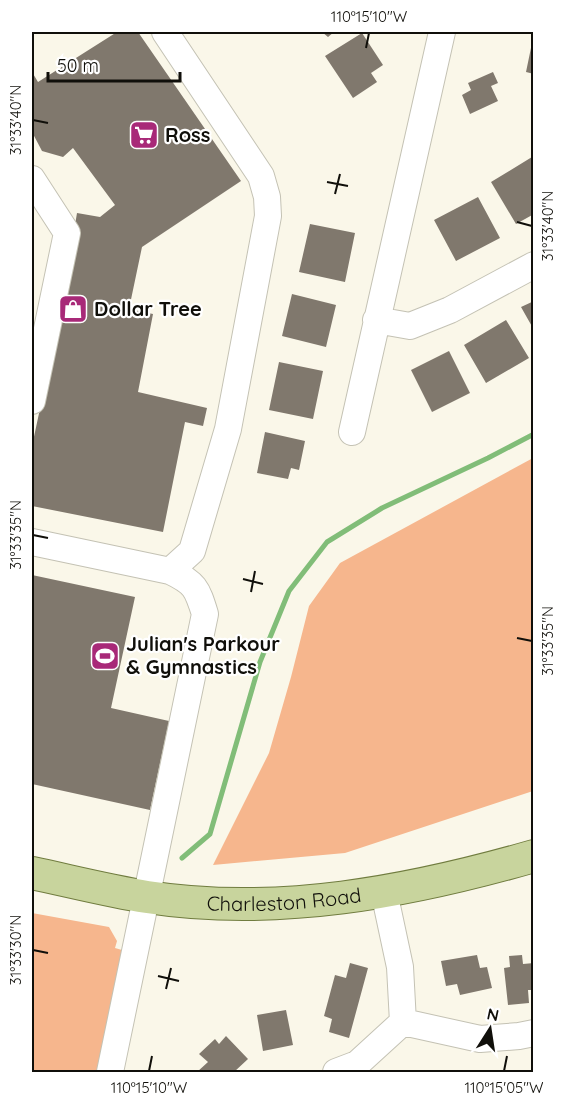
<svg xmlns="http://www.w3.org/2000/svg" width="565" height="1104" font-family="Quicksand,sans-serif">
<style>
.green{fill:#f6b68d}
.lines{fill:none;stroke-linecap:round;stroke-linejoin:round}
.stream{stroke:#81bd78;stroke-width:5}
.building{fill:#80786d}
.minor-casing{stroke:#c4c2b4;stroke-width:28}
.major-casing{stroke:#707c3f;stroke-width:34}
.minor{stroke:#fff;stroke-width:26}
.major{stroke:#c8d49d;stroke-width:32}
.ticks{fill:none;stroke:#100f0a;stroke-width:2}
.labels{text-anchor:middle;stroke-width:4.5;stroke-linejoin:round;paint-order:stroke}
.poi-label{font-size:20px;font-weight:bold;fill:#100f0a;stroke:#fff;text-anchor:start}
.street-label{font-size:20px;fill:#100f0a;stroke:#fff}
.neatline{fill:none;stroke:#100f0a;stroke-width:2}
.ticks-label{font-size:15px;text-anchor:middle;fill:#100f0a}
</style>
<rect width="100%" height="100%" fill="#faf7e9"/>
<path class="green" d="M533 458V791L345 853 213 865 269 753 291 677 309 606 340 563Z
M32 913 109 927 117 941 115 948 122 950 97 1072H32Z"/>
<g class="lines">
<path class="stream" d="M182 858 210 834 260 662 289 591 327 542 382 508 488 458 534 434"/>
</g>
<path class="building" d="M117 32H138L241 181 142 247 129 309 153 314 138 392 207 408 203 426 185 422 163 532 32 506V446L78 232 74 231 77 213 100 217 115 205 73 148 63 157 42 151 32 132V72L38 82Z
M322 32H334L328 37Z
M362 33 383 65 371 73 377 82 353 98 325 56Z
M532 43H534V74L526 72Z
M493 72 498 83 491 86 498 101 470 114 462 95 471 90 468 83Z
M532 157 534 214 516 224 491 182Z
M478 197 500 238 456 261 434 220Z
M310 224 355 233 345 282 299 272Z
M292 294 336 305 326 347 282 336Z
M534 301V330L521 307Z
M506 320 529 358 486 383 464 345Z
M449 351 470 393 432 412 411 370Z
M279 362 323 371 313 419 269 410Z
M265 432 305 441 299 470 291 468 288 479 257 473Z
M32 575 135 597 111 708 169 721 150 810 32 784Z
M477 955 480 968 487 967 492 988 460 995 457 984 446 986 441 961Z
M522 955 523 964 534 963V990H528L529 1003 508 1005 504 968 510 967 509 956Z
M350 963 368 968 349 1038 329 1032 332 1019 324 1016 335 975 346 978Z
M286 1010 293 1045 263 1051 257 1015Z
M226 1036 248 1059 234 1072H197L208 1062 199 1054 215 1039 219 1044Z"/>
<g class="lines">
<g class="minor-casing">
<path id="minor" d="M165 32 261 176 267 197 268 216 228 429 192 551 170 571
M32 179 67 233 32 401
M376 320 410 326 450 310 534 265
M352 432 442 32
M32 542 170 571C195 583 197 588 205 614L110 1072
M403 1022 480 1039 519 1036 534 1033
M336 1072 357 1064 403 1022 400 967 384 892"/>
</g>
<g class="major-casing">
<g id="major">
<path id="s1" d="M32 873C70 881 109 891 147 897 277 917 409 892 534 856"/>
</g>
</g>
<use href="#minor" class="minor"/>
<use href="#major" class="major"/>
</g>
<path class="ticks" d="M366 48 369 33M33 120 48 123M327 182 348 186M335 194 340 174M517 222 532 226M33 535 48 538M243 579 263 584M251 592 255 571M517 638 532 641M33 950 48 953M158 976 179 981M166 989 171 968M149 1071 152 1056M504 1071 507 1056"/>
<defs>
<g id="supermarket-square" transform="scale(1.5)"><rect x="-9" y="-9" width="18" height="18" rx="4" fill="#a82978" stroke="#fff"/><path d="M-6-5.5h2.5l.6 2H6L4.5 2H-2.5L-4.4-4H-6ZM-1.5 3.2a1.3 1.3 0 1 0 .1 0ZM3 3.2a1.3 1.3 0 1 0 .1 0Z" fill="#fff"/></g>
<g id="shop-square" transform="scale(1.5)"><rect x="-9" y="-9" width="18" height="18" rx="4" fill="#a82978" stroke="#fff"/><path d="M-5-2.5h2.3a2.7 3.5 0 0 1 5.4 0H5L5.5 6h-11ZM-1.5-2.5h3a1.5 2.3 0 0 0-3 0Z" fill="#fff"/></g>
<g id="stadium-square" transform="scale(1.5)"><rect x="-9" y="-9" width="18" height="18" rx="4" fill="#a82978" stroke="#fff"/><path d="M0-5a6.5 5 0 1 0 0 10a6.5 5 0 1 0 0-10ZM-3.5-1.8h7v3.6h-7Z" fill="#fff"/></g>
</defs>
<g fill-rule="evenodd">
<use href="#supermarket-square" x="144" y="135"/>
<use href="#shop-square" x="73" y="309"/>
<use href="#stadium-square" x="105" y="656"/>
</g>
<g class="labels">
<g class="poi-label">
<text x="165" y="142">Ross</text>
<text x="94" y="316">Dollar Tree</text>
<text x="126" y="651">Julian's Parkour<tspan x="126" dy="23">&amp; Gymnastics</tspan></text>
</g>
<g class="street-label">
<text dy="7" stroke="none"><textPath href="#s1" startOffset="255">Charleston Road</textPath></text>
</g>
</g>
<rect width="565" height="1104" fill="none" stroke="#ffffff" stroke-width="66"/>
<g transform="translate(490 1029) rotate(12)" stroke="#ffffff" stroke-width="4.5" paint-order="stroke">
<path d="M0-4.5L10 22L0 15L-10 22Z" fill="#100f0a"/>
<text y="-9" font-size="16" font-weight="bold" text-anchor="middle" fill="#100f0a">N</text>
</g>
<path d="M48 72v9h132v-9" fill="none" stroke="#100f0a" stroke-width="3"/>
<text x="57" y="72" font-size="18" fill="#100f0a" stroke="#ffffff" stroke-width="4.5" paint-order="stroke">50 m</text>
<rect x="33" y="33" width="499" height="1038" class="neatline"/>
<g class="ticks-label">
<text x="369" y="22">110°15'10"W</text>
<text transform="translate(16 120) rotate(-90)" y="5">31°33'40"N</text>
<text transform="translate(548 226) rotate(-90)" y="5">31°33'40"N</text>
<text transform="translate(16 535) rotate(-90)" y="5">31°33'35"N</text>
<text transform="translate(548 641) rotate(-90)" y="5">31°33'35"N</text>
<text transform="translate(16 950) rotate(-90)" y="5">31°33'30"N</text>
<text x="149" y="1093">110°15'10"W</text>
<text x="504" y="1093">110°15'05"W</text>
</g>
</svg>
